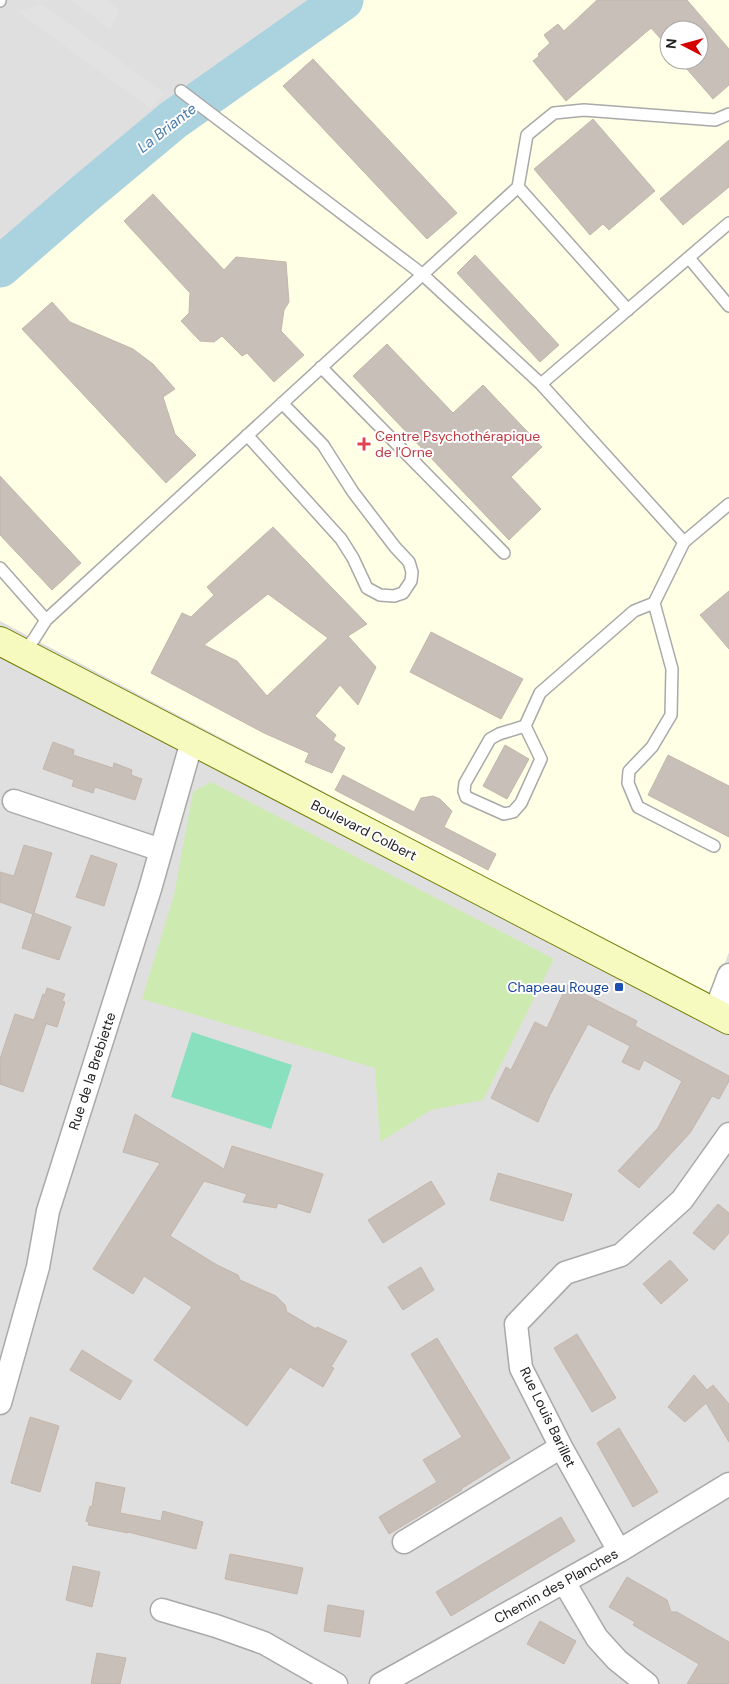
<svg xmlns="http://www.w3.org/2000/svg" width="729" height="1684" font-family="'DM Sans',sans-serif">
<style>
.residential{fill:#e0dfdf;fill-rule:evenodd}
.education{fill:#ffffe5;fill-rule:evenodd}
.grass{fill:#cdebb0}
.pitch{fill:#88e0be}
.parking{fill:#e2e2e2}
.lines{fill:none;stroke-linecap:round;stroke-linejoin:round}
.river{stroke:#aad3df;stroke-width:41}
.building{fill:#c7bfb8;stroke:#c4b6ab;fill-rule:evenodd}
.service-casing{stroke:#a9a9a9;stroke-width:14}
.minor-casing{stroke:#a9a9a9;stroke-width:25}
.secondary-casing{stroke:#707d05;stroke-width:30}
.service{stroke:#fff;stroke-width:11}
.minor{stroke:#fff;stroke-width:22}
.secondary{stroke:#f7fabf;stroke-width:28}
.health-dot{fill:#e0444e;stroke:#fff;stroke-width:2}
.transit-dot{fill:#1a4fb4;stroke:#fff;stroke-width:2}
.labels{text-anchor:middle;stroke-width:4;stroke-linejoin:round;paint-order:stroke}
.health-label{font-size:14px;fill:#be3a42;stroke:#fff;text-anchor:start}
.street-label{font-size:14px;fill:#222;stroke:#fff}
.transit-label{font-size:14px;fill:#164399;stroke:#fff;text-anchor:end}
.water-label{font-size:15px;font-style:italic;fill:#4a7aab;stroke:#fff}
</style>
<rect width="100%" height="100%" fill="#f2efe9"/>
<path class="residential" d="M0 0H729V1684H0ZM669 30H699V60H669Z"/>
<path class="education" d="M343 0H729V952L712 997 0 621V267L83 195 173 120ZM669 30H699V60H669Z"/>
<path class="grass" d="M211 782 554 959 483 1100 431 1110 380 1142 375 1068 142 999 174 895 193 792Z"/>
<path class="pitch" d="M192 1032 292 1065 271 1129 171 1097Z"/>
<path class="parking" d="M71 0H106L120 10 110 29Z
M42 4 164 93 151 109 18 12Z"/>
<g class="lines">
<path class="river" d="M0 267 83 195 173 120 343 0"/>
</g>
<path class="building" d="M597 0H687L729 49V85L713 99 679 60H699V30H669V48L651 28 566 101 533 61 539 56 538 54 550 43 544 35 558 24 564 31Z
M313 59 457 213 427 239 283 86Z
M593 119 655 191 609 230 603 224 590 235 534 169Z
M729 140V187L683 225 660 199Z
M153 194 224 270 236 257 286 262 289 302 284 310 281 331 304 355 274 382 247 353 242 356 222 336 214 342 200 341 181 321 189 313 190 293 124 221Z
M475 255 559 345 540 362 457 273Z
M52 302 70 322 133 349 153 364 175 389 163 397 175 434 196 455 166 483 22 329Z
M387 344 453 413 483 385 542 447 511 477 541 509 509 540 353 376Z
M0 476 81 563 52 590 0 535Z
M273 527 367 624 348 636 376 667 358 705 340 685 315 716 336 735 333 740 345 748 332 773 305 762 309 753 264 733 151 673 182 613 191 617 214 595 207 587ZM268 594 328 638 267 696 237 661 204 645Z
M729 591V649L700 615Z
M431 632 523 679 501 719 410 672Z
M53 742 74 750 73 755 113 768 114 763 132 770 131 775 142 779 135 800 95 787 93 793 72 786 74 780 43 769Z
M505 745 529 759 507 799 483 786Z
M668 755 729 786V837L648 795Z
M343 775 414 812 421 798 433 796 440 799 452 811 444 827 496 854 488 870 335 790Z
M24 845 52 853 34 913 71 927 59 960 22 948 33 914 0 902V872L14 876Z
M91 855 117 864 104 906 76 897Z
M567 985 637 1021 635 1026 729 1076V1081L719 1099 712 1096 690 1133 639 1188 618 1171 658 1128 682 1081 644 1060 639 1070 622 1062 630 1046 588 1024 550 1095 538 1122 491 1098 506 1067 511 1070 535 1022 547 1028Z
M47 988 65 994 62 1001 65 1002 57 1027 44 1023 46 1024 23 1092 0 1084V1059L15 1014 34 1020 43 994 45 995Z
M135 1114 224 1169 232 1146 323 1174 310 1213 278 1203 276 1208 243 1202 247 1194 204 1181 170 1236 217 1265 238 1275 240 1280 276 1296 285 1305 287 1312 316 1329 317 1327 347 1341 331 1367 334 1368 323 1387 290 1367 247 1426 154 1360 192 1307 144 1276 133 1294 93 1269 160 1163 123 1152Z
M498 1173 572 1194 563 1221 490 1200Z
M431 1181 445 1204 383 1243 368 1220Z
M718 1204 729 1213V1233L714 1250 693 1233Z
M670 1260 688 1280 661 1304 643 1284Z
M421 1267 434 1290 403 1310 388 1287Z
M577 1334 616 1398 592 1412 554 1348Z
M437 1338 510 1458 461 1489 462 1490 389 1534 379 1517 437 1482 423 1460 462 1437 411 1354Z
M82 1350 132 1381 120 1400 70 1370Z
M694 1375 707 1390 713 1385 729 1404V1442L706 1403 685 1422 668 1407Z
M30 1417 59 1426 40 1492 11 1483Z
M619 1428 658 1492 633 1507 597 1443Z
M96 1482 125 1488 120 1513 161 1521 163 1511 203 1522 196 1549 128 1532V1533L88 1525 89 1522 86 1521 90 1506 92 1507Z
M561 1517 575 1541 451 1616 436 1592Z
M230 1554 303 1568 297 1594 225 1579Z
M73 1566 100 1572 92 1607 66 1600Z
M627 1577 667 1600 671 1612H677L729 1642V1684H687L699 1664 633 1625 635 1622 609 1607Z
M328 1605 364 1611 360 1637 324 1631Z
M540 1621 576 1641 564 1664 527 1644Z
M97 1653 126 1658 120 1684H91Z"/>
<g class="lines">
<g class="service-casing">
<path id="service" d="M0 1V0
M181 91 422 274 541 384 684 542 729 504
M518 187 527 135 554 113 584 110 715 120 729 114
M689 258 729 306
M321 367 504 553
M541 384 729 223
M247 435 341 539 353 558 367 588 380 595 394 596 403 593 411 581 412 572 409 562 395 547 353 492 323 445 282 403
M0 568 46 620
M654 603 672 669 671 715 652 747 629 771 628 783 638 807 714 846
M23 653 34 639 46 620 518 187 628 310
M525 726 541 759 521 803 513 812 504 814 466 797 464 791 465 783 490 739 499 734 525 726 540 693 634 611 654 603 684 542"/>
</g>
<g class="minor-casing">
<path id="minor" d="M14 801 161 850
M715 1012 729 975
M0 1403 38 1267 48 1211 150 889 192 741
M404 1542 561 1447
M619 1551 561 1447 521 1368 516 1324 565 1273 621 1255 682 1200 729 1134
M564 1582 597 1638 617 1660 647 1684
M162 1610 216 1626 264 1643 336 1684
M381 1684 619 1551 729 1484"/>
</g>
<g class="secondary-casing">
<path id="secondary" d="M0 641 729 1020"/>
</g>
<use href="#service" class="service"/>
<use href="#minor" class="minor"/>
<use href="#secondary" class="secondary"/>
</g>
<path class="health-dot" d="M361.5 436.5h5v5h5v5h-5v5h-5v-5h-5v-5h5z"/>
<rect class="transit-dot" x="614" y="982" width="10" height="10" rx="2.5"/>
<g class="labels">
<g class="health-label">
<text x="375" y="441">Centre Psychothérapique<tspan x="375" dy="16">de l'Orne</tspan></text>
</g>
<g class="street-label">
<text transform="translate(364 830) rotate(27)" y="5">Boulevard Colbert</text>
<text transform="translate(92 1071) rotate(-72)" y="5">Rue de la Brebiette</text>
<text transform="translate(548 1417) rotate(64)" y="5">Rue Louis Barillet</text>
<text transform="translate(556 1586) rotate(-29)" y="5">Chemin des Planches</text>
</g>
<g class="transit-label">
<text x="609" y="992">Chapeau Rouge</text>
</g>
<g class="water-label">
<text transform="translate(167 128) rotate(-38)" y="5">La Briante</text>
</g>
</g>
<g transform="translate(684 45) rotate(276)"><circle r="24" fill="#ffffff" stroke="#a7a7a7"/>
<path d="M0-4L9 19L0 12L-9 19Z" fill="#d40000"/>
<text y="-8" font-size="14" font-weight="bold" text-anchor="middle" fill="#222222">N</text>
</g>
</svg>
